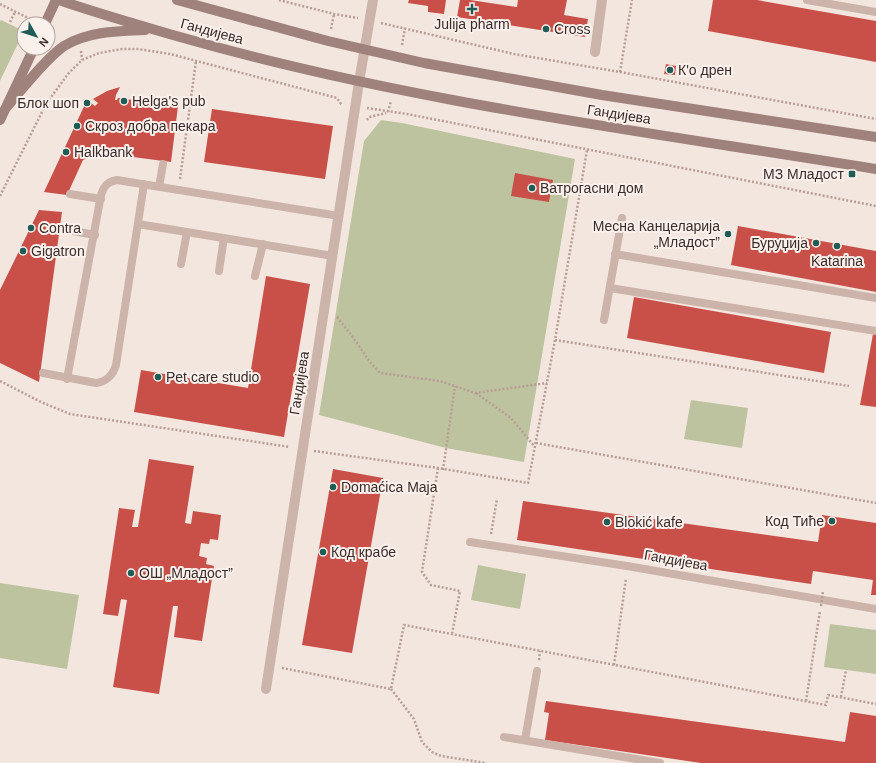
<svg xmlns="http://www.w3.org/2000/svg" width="876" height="763" font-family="Arial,sans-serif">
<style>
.green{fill:#bec39f}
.building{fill:#c85049}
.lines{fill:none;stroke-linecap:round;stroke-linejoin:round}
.path{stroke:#b89d95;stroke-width:2.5;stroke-dasharray:2 2;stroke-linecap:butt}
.service{stroke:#ccb4ab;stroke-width:8}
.minor{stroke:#ccb4ab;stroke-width:10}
.secondary{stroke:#a0827c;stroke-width:10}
.path-bridge{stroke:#b89d95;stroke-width:2.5;stroke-dasharray:2 2;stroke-linecap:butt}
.poi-dot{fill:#1e5c55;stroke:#fbf1ec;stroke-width:1.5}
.labels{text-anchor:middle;stroke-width:4;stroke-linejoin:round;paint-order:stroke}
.poi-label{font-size:14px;fill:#3a2c2a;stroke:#fbf1ec;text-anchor:start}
.street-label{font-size:14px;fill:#3a2c2a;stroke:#fbf1ec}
</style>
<rect width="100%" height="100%" fill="#f3e6df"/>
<path class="green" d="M1 20 24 31 0 81V21Z
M381 120 402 123 575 159 524 462 446 448 319 415 364 141Z
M691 400 748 408 742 448 684 439Z
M478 565 526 574 520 609 471 600Z
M0 583 79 595 67 669 0 658Z
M830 624 876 630V674L824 667Z"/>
<path class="building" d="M409 0H446L444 14 428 12V6L408 3Z
M460 0H470L517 7 518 0H567L564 15 588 19 585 37 457 17Z
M713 0H757L876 21V62L708 31Z
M666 64 676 66 675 75 664 74Z
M120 87 116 95 115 100H117L118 98 178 106 171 162 110 154H98L83 160 67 195 44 192 87 100 95 106 98 103 93 99 107 91Z
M212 109 333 126 325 179 204 162Z
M515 173 553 180 549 202 511 196Z
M39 210 62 212 39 382 0 363V290Z
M738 226 876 251V292L731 265Z
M266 276 310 284 284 437 134 412 141 370 248 388Z
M634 297 831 332 824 373 627 338Z
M873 334 876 335V407L860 405Z
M149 459 194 466 185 523 191 524 193 511 221 515 218 540 210 539 209 544 201 543 199 556 207 558 206 564 214 566 202 641 174 637 178 606H173L159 694 113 687 127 600 121 599 118 616 103 614 119 508 135 510 132 527H138Z
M333 469 383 478 352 653 302 645Z
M523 501 818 542 822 515 876 523V595H871L874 572 873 580 813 571 811 584 517 540Z
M546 701 845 742 850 712 876 716V763H701L545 740 549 713 544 712Z"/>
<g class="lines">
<path class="path" d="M279 0 334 14 358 18
M0 4 34 21
M10 22 15 12
M381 23 514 54 620 72 876 119
M331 29 334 14
M402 45 405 28
M81 51 82 60
M620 72 632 0
M367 108 407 114 876 206
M388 112 391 101
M367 120 369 117 386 113
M180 179 196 61
M0 196 46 104 68 74 82 60 99 53 122 49H138L170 54 337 98 341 104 342 105
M337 317 352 336 370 362 380 373 440 381 475 393 547 383
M555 340 849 386
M0 381 41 402 70 414 290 447
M476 393 511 418 535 447
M536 443 876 503
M314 451 438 468 528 483 555 340 587 150
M438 468 422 572 431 585 460 591 452 634
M443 470 455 386
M491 534 497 499
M539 660 540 651
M614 665 626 578
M282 668 391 689 404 625 826 705 828 695 876 704
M391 689 414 719 422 742 432 752 441 756 486 763
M841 697 846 670
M806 701 820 611"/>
<path class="service" d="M807 0 876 12
M159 187 163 164
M70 194 101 199
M138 224 333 256
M62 229 95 235
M615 254 876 298
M181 264 187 232
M219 271 224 238
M255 276 263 244
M610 288 876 331
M604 320 622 218
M43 373 96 383C106 382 113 375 116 365L144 184
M67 379 101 195C104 186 107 182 117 180L339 216
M470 542 627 566 876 609
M504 737 660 763
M525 740 537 671"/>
<path class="minor" d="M595 52 602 0
M266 689 359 82 373 0"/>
<path class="secondary" d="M59 0C99 14 139 25 180 37 407 102 643 131 876 169
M177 0 328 41 424 63 602 95 876 137
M45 24 56 0
M5 109C21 91 45 59 64 46 88 31 119 31 145 30
M0 120 34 48"/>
<path class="path-bridge" d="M821 606 823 591"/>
</g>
<g class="poi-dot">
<path d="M470 3h4v4h4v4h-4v4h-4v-4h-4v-4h4z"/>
<circle cx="546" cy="29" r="4"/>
<circle cx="670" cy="70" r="4"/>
<circle cx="124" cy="101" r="4"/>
<circle cx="87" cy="103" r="4"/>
<circle cx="77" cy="126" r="4"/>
<circle cx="66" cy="152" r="4"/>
<rect x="848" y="170" width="8" height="8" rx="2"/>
<circle cx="532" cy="188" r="4"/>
<circle cx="31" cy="228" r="4"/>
<circle cx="728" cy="234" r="4"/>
<circle cx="816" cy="243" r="4"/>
<circle cx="837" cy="246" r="4"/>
<circle cx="23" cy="251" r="4"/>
<circle cx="158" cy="377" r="4"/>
<circle cx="333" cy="487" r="4"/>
<circle cx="832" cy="521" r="4"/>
<circle cx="607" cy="522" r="4"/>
<circle cx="323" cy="552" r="4"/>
<circle cx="131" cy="573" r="4"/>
</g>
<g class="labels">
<g class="poi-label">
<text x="472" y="29" text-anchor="middle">Julija pharm</text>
<text x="554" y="34">Cross</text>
<text x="678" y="75">К'о дрен</text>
<text x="132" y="106">Helga's pub</text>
<text x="79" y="108" text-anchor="end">Блок шоп</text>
<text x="85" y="131">Скроз добра пекара</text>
<text x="74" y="157">Halkbank</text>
<text x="844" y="179" text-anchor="end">МЗ Младост</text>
<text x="540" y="193">Ватрогасни дом</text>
<text x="720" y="231" text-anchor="end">Месна Канцеларија<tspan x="720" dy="16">„Младост”</tspan></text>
<text x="39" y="233">Contra</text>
<text x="808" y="248" text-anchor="end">Буруџија</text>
<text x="31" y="256">Gigatron</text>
<text x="837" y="266" text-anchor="middle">Katarina</text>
<text x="166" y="382">Pet care studio</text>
<text x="341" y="492">Domaćica Maja</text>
<text x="824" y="526" text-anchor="end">Код Тиће</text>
<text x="615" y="527">Blokić kafe</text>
<text x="331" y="557">Код крабе</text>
<text x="139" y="578">ОШ „Младост”</text>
</g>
<g class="street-label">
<text transform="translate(212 31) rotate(15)" y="5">Гандијева</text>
<text transform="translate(619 114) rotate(9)" y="5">Гандијева</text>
<text transform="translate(299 383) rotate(-81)" y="5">Гандијева</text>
<text transform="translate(676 560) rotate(10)" y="5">Гандијева</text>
</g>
</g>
<g transform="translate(36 36) rotate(129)"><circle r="19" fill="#fbf1ec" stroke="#aea29e"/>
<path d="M0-3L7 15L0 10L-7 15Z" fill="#1e5c55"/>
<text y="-6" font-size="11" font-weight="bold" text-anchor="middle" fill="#3a2c2a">N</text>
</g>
</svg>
